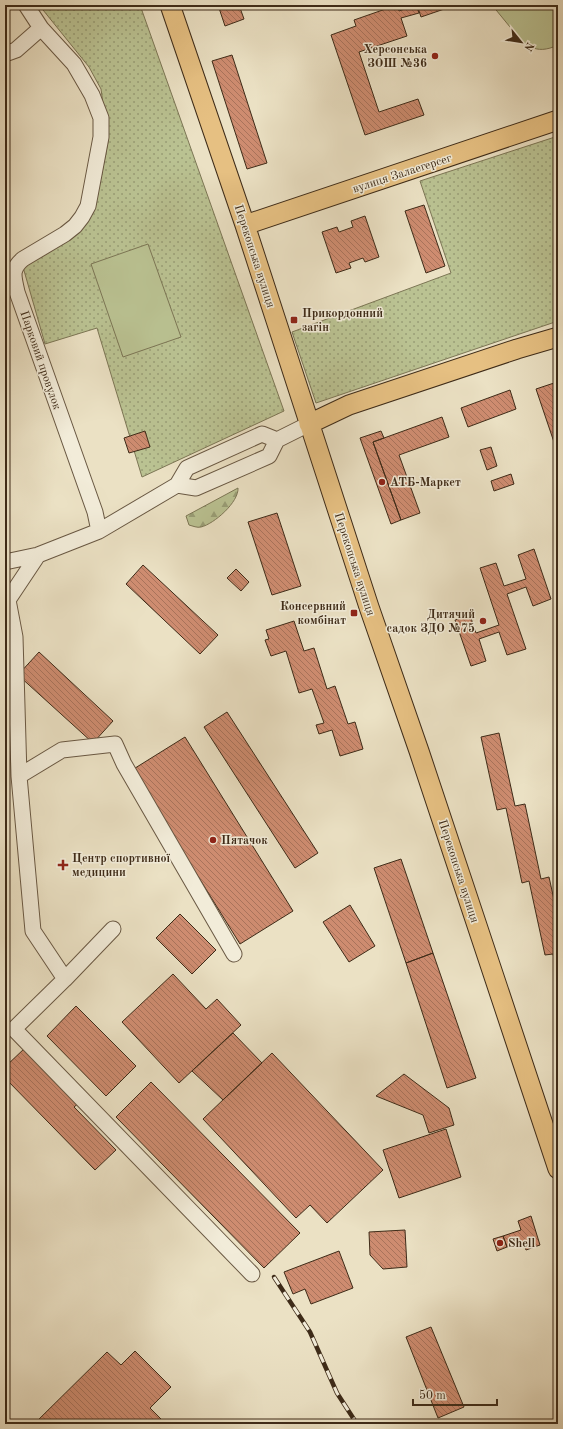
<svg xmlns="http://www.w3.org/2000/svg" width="563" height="1429" font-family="'Old Standard TT',serif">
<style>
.forest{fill:url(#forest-firs);stroke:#7c7655}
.park{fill:url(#park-dots);stroke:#7c7655}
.pitch{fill:#bac292;stroke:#7c7655}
.building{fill:url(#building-back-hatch);stroke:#3e2b18}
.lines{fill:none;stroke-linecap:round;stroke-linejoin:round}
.minor-casing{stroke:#695843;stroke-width:17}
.major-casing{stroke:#3e2b18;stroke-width:21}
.minor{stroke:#f2ecd9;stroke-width:15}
.major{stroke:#e6c082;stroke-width:19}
.rail-casing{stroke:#3e2b18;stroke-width:4.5}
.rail{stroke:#f2ecd9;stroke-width:3;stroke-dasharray:9;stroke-linecap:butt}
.poi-dot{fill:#8f2418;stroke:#f2ecd9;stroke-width:1.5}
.labels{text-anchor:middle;stroke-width:3;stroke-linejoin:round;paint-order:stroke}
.poi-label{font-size:12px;font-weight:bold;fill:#3e2b18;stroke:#f2ecd9;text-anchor:start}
.street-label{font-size:12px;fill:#3e2b18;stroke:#f2ecd9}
</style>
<defs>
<pattern id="forest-firs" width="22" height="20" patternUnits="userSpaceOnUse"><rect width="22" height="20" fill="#bac292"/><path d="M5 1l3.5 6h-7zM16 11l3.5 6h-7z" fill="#999e76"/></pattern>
<pattern id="park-dots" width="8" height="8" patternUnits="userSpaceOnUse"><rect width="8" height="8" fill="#bac292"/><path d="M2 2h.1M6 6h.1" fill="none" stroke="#999e76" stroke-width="1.8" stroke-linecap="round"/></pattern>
<pattern id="building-back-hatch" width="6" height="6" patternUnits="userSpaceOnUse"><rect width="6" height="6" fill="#ce8c70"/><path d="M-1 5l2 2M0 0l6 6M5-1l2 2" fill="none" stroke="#a9735b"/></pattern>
</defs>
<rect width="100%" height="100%" fill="#ebe1c4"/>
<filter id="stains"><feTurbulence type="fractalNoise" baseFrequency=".005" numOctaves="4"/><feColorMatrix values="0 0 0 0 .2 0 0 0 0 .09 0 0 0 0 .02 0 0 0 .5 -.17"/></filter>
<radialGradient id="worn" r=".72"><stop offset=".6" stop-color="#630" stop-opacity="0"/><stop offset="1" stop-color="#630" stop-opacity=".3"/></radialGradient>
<path class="forest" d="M238 488C239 502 214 524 201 527 197 528 193 526 189 525L186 516Z"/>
<path class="park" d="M39 5H140L284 411 142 477 97 328 45 344 23 267 88 222 101 178 108 142 101 89 89 67Z
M558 136V321L316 403 292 332 451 273 420 181Z"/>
<path class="pitch" d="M492 5H558V45C535 56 524 45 510 27 504 20 498 12 492 5Z
M148 244 181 337 123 357 91 264Z"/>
<path class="building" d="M218 5H239L244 19 225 26Z
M397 5 399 11 416 5 419 13 401 18 407 36 359 52 379 112 418 99 424 115 365 135 331 35 356 26 354 20Z
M417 5H453V6L421 17Z
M232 55 267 163 247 169 212 61Z
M424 205 445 266 426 273 405 211Z
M365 216 379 257 365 262 363 258 349 263 351 268 336 273 322 232 337 227 339 232 353 227 351 221Z
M554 383 558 393V454L536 389Z
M510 390 516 409 468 427 461 408Z
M442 417 449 437 399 455 420 513 401 520 373 442Z
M145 431 150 447 129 453 124 438Z
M381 431 384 438 373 442 401 520 391 524 360 438Z
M491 447 497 466 487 470 480 450Z
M511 474 514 484 494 491 491 481Z
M277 513 301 586 272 595 248 522Z
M534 549 551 599 533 606 526 587 507 594 526 649 507 655 499 632 479 639 486 661 471 666 455 620 470 615 476 633 499 625 480 568 496 563 504 586 526 579 518 555Z
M143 565 218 635 200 654 126 584Z
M236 569 249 582 241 591 227 578Z
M294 621 304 651 314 648 327 689 335 686 348 724 355 722 363 749 340 756 332 730 319 734 316 725 324 723 312 689 299 693 286 651 271 656 265 640 269 639 266 630Z
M39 652 113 721 93 743 18 675Z
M227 712 318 853 295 868 204 727Z
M499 733 515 806 525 804 541 879 549 877 558 918V978L553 954 545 955 529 881 522 883 506 808 497 810 481 737Z
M185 737 293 911 240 944 132 770Z
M401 859 433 953 406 963 374 868Z
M350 905 375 946 349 962 323 922Z
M180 914 216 950 192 974 156 938Z
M433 953 476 1078 447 1088 406 963Z
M173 974 206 1009 217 999 241 1025 179 1083 122 1022Z
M76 1006 136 1066 106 1096 47 1036Z
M233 1033 262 1063 223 1100 192 1071Z
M26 1047 80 1102 74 1107 116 1150 95 1170 5 1078V1067Z
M272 1053 383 1170 327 1223 310 1205 296 1218 203 1119Z
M404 1074 449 1108 454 1125 429 1133 423 1115 376 1096Z
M151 1082 300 1233 264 1268 116 1117Z
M446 1129 461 1177 399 1198 383 1150Z
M531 1216 540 1245 526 1250 523 1242 507 1247 503 1236 521 1230 518 1221Z
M405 1230 407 1267 383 1269 370 1255 369 1232Z
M503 1236 507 1247 497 1251 493 1239Z
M339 1251 353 1288 311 1304 305 1289 293 1294 284 1272Z
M431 1327 464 1407 438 1418 406 1337Z
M135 1351 171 1387 150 1408 165 1423 163 1424H34L107 1352 121 1365Z"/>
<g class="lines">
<g class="minor-casing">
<path id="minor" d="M26 5 41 28 74 64 92 95 101 118V137L88 206 82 217 75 226 65 234 23 259C10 270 14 277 17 292L95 512 99 531
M5 54 16 50 41 28
M177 485 196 488 269 456 277 440 309 424
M5 562 38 555 99 531 177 485 187 468 262 434 277 440
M8 600 15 637 19 776 62 750 115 744 124 764 234 954
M5 601 8 600 38 555
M19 776 33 931 65 979 113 929
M65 979 14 1029 252 1274"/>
</g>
<g class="major-casing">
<path id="major" d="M170 5 245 225 369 607 419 751 558 1169
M245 225 558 120
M309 424 349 405 517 349 558 337"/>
</g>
<use href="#minor" class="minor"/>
<use href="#major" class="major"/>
<g class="rail-casing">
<path id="rail" d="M274 1277 310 1332 337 1393 357 1424"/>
</g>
<use href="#rail" class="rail"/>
</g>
<g class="poi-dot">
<circle cx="435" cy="56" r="4"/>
<rect x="290" y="316" width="8" height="8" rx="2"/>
<circle cx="382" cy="482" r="4"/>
<rect x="350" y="609" width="8" height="8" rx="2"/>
<circle cx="483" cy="621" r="4"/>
<circle cx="213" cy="840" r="4"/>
<path d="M61 859h4v4h4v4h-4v4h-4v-4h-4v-4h4z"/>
<circle cx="500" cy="1243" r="4"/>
</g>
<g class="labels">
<g class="poi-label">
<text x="427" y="53" text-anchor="end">Херсонська<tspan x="427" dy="14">ЗОШ №36</tspan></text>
<text x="302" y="317">Прикордонний<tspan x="302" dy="14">загін</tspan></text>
<text x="390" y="486">АТБ-Маркет</text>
<text x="346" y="610" text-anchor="end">Консервний<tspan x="346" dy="14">комбінат</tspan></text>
<text x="475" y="618" text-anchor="end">Дитячий<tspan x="475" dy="14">садок ЗДО №75</tspan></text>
<text x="221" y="844">Пятачок</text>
<text x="72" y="862">Центр спортивної<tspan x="72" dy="14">медицини</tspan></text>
<text x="508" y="1247">Shell</text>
</g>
<g class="street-label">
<text transform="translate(402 173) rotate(-18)" y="4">вулиця Залаегерсег</text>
<text transform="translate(255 256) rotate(72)" y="4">Перекопська вулиця</text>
<text transform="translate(41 360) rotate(71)" y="4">Парковий провулок</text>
<text transform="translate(355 564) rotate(72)" y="4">Перекопська вулиця</text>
<text transform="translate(459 871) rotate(72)" y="4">Перекопська вулиця</text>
</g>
</g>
<rect width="563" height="1429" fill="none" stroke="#ebe1c4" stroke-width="20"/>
<rect x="6" y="6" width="551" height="1417" fill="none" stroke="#3e2b18" stroke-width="2"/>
<rect x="10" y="10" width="543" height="1409" fill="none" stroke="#3e2b18"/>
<g transform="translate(521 42) rotate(120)" stroke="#f2ecd9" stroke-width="3" paint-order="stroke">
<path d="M0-3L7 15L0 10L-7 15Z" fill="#3e2b18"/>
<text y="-6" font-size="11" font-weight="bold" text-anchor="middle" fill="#3e2b18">N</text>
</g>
<path d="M413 1399v6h84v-6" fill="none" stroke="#3e2b18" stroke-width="2"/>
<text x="419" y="1399" font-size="12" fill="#3e2b18" stroke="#f2ecd9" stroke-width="3" paint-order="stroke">50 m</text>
<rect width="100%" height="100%" filter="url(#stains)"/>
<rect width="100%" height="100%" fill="url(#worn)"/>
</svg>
